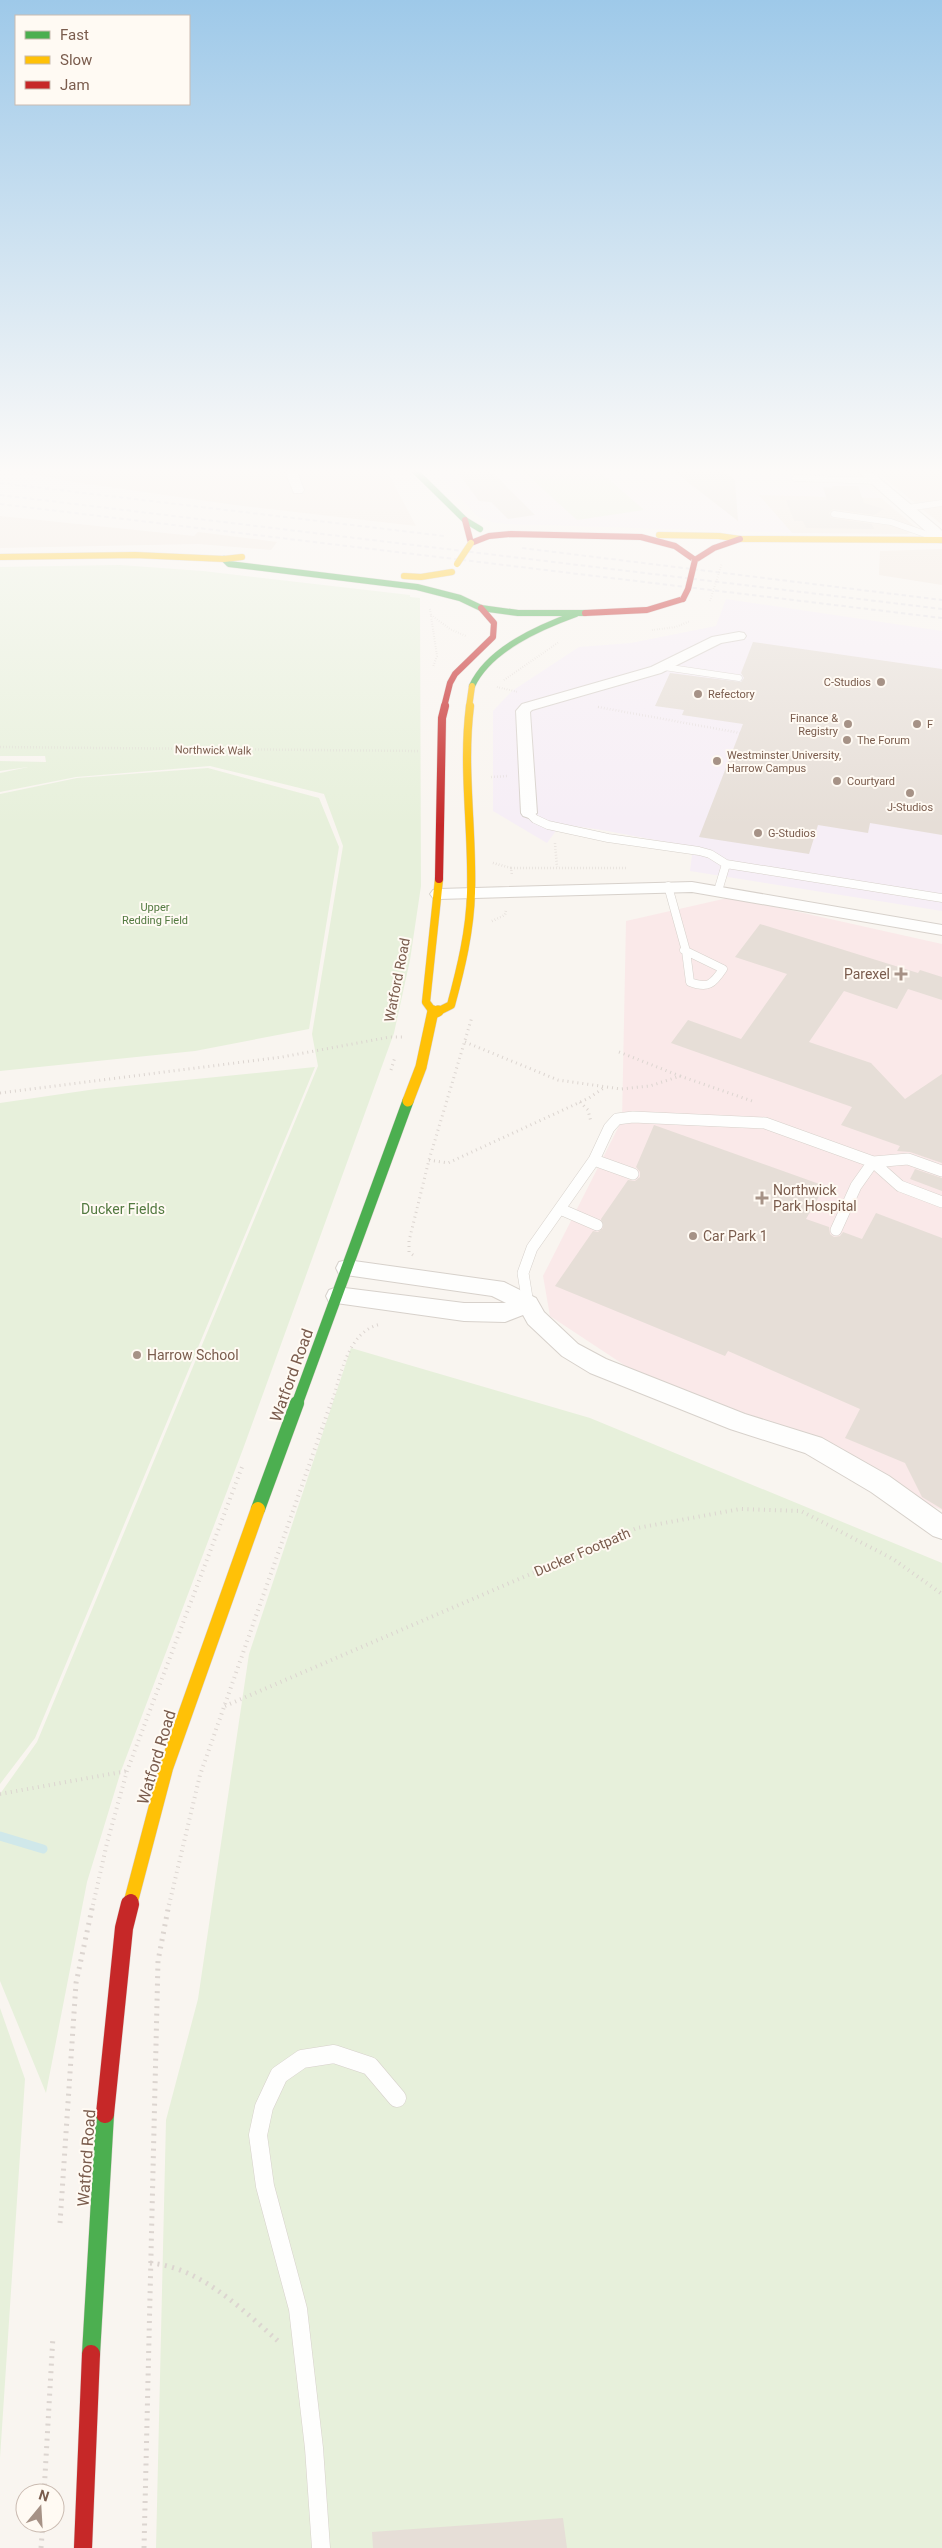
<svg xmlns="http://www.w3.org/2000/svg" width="942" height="2548" font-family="Roboto,sans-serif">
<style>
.residential{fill:#f2e8de}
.education{fill:#f6eef6}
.medical{fill:#fae9e9}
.green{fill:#e7f0db}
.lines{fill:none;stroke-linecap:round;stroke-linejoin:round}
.stream{stroke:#d0e8ea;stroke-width:9}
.building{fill:#e6ded7}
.lane-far3-casing{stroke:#d7d1cb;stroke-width:7}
.lane-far2-casing{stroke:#d7d1cb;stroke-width:9}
.lane-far1-casing{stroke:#d7d1cb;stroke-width:12}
.lane-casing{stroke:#d7d1cb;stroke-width:19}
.street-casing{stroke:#d7d1cb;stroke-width:2}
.fast-far3-casing{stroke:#dad1cc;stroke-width:7}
.fast-far2-casing{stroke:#dad1cc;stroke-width:12}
.fast-far1-casing{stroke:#dad1cc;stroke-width:15}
.fast-casing{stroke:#dad1cc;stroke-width:19}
.slow-far3-casing{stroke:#dad1cc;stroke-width:7}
.slow-far2-casing{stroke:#dad1cc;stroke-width:9}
.slow-far1-casing{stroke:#dad1cc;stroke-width:12}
.slow-casing{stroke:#dad1cc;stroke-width:15}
.jam-far3-casing{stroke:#dad1cc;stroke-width:7}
.jam-far2-casing{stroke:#dad1cc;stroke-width:9}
.jam-far1-casing{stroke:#dad1cc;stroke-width:15}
.jam-casing{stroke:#dad1cc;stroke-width:19}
.path-far4{stroke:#dcd5d0;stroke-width:2;stroke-dasharray:0.5 2;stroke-linecap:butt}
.path-far3{stroke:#dcd5d0;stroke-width:2.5;stroke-dasharray:0.5 2.5;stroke-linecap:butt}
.path-far2{stroke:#dcd5d0;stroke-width:3;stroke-dasharray:1 4;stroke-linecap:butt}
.path-far1{stroke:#dcd5d0;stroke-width:4;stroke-dasharray:1 4.5;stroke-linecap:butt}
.path{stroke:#dcd5d0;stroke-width:5;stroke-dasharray:2 5.5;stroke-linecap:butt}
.lane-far3{stroke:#fefefd;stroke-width:6}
.lane-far2{stroke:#fefefd;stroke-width:8}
.lane-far1{stroke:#fefefd;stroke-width:11}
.lane{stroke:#fefefd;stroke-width:18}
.street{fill:#fefefd;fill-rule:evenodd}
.fast-far3{stroke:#4caf50;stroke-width:6}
.fast-far2{stroke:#4caf50;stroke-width:11}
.fast-far1{stroke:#4caf50;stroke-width:14}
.fast{stroke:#4caf50;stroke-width:18}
.slow-far3{stroke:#ffc107;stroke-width:6}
.slow-far2{stroke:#ffc107;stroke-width:8}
.slow-far1{stroke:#ffc107;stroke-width:11}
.slow{stroke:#ffc107;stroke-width:14}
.jam-far3{stroke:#c62828;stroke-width:6}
.jam-far2{stroke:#c62828;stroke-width:8}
.jam-far1{stroke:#c62828;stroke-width:14}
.jam{stroke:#c62828;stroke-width:18}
.rail{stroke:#e6e3e7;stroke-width:2;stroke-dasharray:4.5 3;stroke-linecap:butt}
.slow-bridge-casing{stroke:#dad1cc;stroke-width:7;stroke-linecap:butt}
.jam-bridge-casing{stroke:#dad1cc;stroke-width:7;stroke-linecap:butt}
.path-bridge{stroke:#dcd5d0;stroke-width:2;stroke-dasharray:0.5 2;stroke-linecap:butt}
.slow-bridge{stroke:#ffc107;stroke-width:6}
.jam-bridge{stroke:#c62828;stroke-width:6}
.poi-dot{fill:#a69286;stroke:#fffaf3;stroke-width:2}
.labels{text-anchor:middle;stroke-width:4;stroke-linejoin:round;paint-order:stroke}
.far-poi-label{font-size:11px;fill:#7a5c4d;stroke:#fffaf3;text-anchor:start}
.far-street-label{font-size:11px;fill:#7a5c4d;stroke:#fffaf3}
.far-park-label{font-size:11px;fill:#537a41;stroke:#fffaf3}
.poi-label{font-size:14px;fill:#7a5c4d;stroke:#fffaf3;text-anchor:start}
.street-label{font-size:14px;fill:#7a5c4d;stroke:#fffaf3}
.park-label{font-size:14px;fill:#537a41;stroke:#fffaf3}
.near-street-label{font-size:16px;fill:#7a5c4d;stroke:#fffaf3}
</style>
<rect width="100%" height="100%" fill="#f9f5f0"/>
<path class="residential" d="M0 469H386L416 526 235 505 81 483Z
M873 469H942V525Z
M758 495 881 498 919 530 907 534 792 533Z
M0 516 194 536 198 532 277 542 271 550 198 544 0 548Z
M942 549V585L879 575 880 551Z"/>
<path class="education" d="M433 469H847L881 498 759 495 792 533 505 524 492 522 477 516Z
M726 599 942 631V911L690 871 693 847 602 830 561 824 547 843 493 811V711L512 691 579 647 631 643 716 626Z"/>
<path class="medical" d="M732 897 942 944V1510L659 1388 550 1316 543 1276 622 1120 626 921Z"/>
<path class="green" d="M521 469H597L644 510 577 520Z
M120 565 203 571 410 595V597L420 598 421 886 410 960 394 1033 243 1449 121 1771 87 1882 46 2093 0 1981V1794L37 1742 318 1066 312 1034 343 846 324 794 210 766 76 777 0 792V773L28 767 0 771V761L46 762 45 756H0V567Z
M208 768 319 798 339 847 309 1029 195 1051 0 1071V794L77 778Z
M315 1067 35 1738 0 1784V1103L96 1089Z
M351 1348 590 1418 942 1563V2548H156L166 2120 198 1999 249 1654Z
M0 2008 25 2079 0 2458Z"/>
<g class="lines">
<path class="stream" d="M0 1836 43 1849"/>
</g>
<path class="building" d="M455 469H489L535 515 508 519 491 502 479 501Z
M671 469H720L735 480 738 521Z
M832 486H858L864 503 884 509 874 515 833 509 829 513 831 518 872 524 874 529 806 528 803 521H794L786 500H827L823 487 832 488Z
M753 642 942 669V835L870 823 868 833 818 825 809 854 699 837 743 724 682 715 684 710 655 706 670 673 741 682 744 678 741 673Z
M760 924 918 973 920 970 942 977V1000L908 989 897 1009 844 991 809 1042 871 1063 905 1099 942 1074V1163L910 1152 897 1151 900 1146 841 1125 852 1107 671 1043 688 1020 741 1039 787 974 735 957Z
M654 1125 825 1186 806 1219 829 1227 830 1234 834 1237 840 1236 843 1232 862 1239 876 1213 942 1238V1509L922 1497 905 1463 845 1438 860 1409 728 1351 725 1356 555 1286 593 1231 598 1232 603 1228 601 1219 628 1180 635 1181 640 1177V1172L636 1167Z
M915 1169 942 1178V1191L910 1179Z
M563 2518 567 2548H373L372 2532Z"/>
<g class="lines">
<g class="lane-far3-casing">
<path id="lane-far3" d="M795 478 876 481
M907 508 942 503
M834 514 891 522 942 540
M664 667 739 678"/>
</g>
<g class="lane-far2-casing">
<path id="lane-far2" d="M529 813 535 819 548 825 608 838 699 851 710 854 726 864 718 891
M726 864 942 898
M668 886 686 951
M684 950 686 951
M686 951 723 969C713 984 708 989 690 982Z"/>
</g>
<g class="lane-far1-casing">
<path id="lane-far1" d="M594 1160 633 1174
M873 1162 900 1186 942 1202
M560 1209 597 1225
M836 1230 856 1186 873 1162
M528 1304 523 1273 532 1248 594 1160 609 1128 617 1119 633 1117 765 1123 873 1162 908 1159 942 1171"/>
</g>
<g class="lane-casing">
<path id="lane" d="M321 2548 314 2448 298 2309 265 2186 258 2135 264 2107 279 2075 302 2059 334 2054 370 2066 397 2098"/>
</g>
<g class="street-casing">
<path id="street" d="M284 469H296L304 490 302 493H294Z
M855 469H868L939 528 942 531V543L938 542Z
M739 632 744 633 746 636 744 639 721 643 661 673 532 710 530 712 537 813 529 818 523 816 521 813 516 711 522 704 651 667 712 637Z
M692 882 942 925V935L692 892 439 899 433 898 430 894 433 890 439 889Z
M347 1260 504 1282 536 1298 544 1312 578 1344 606 1359 745 1414 822 1438 889 1476 942 1514V1539L933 1536 871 1492 805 1453 730 1429 590 1373 562 1356 528 1324 523 1315 505 1322 464 1321 329 1302 326 1296 329 1290 337 1287 464 1303H506L492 1296 339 1274 336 1268 339 1262Z"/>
</g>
<g class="fast-far3-casing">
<path id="fast-far3" d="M413 469 465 520 480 529
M224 559 229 564 417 587 460 598 481 608 518 613H585
M472 686C489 649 540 627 576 614"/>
</g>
<g class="fast-far2-casing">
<path id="fast-far2" d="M297 1404 408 1101"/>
</g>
<g class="fast-far1-casing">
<path id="fast-far1" d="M258 1509 297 1403"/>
</g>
<g class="fast-casing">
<path id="fast" d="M91 2354 105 2114"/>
</g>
<g class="slow-far3-casing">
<path id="slow-far3" d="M659 535 719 536 740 539 942 540
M0 557 135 555 224 559 242 557
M404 576 421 577 452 572
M469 707 472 686"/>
</g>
<g class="slow-far2-casing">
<path id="slow-far2" d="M434 1013 426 1002 439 879
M435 1013 451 1005C461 968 470 931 471 893 473 831 462 768 470 706"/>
</g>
<g class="slow-far1-casing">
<path id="slow-far1" d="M434 1013 438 1011
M408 1101 421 1067 433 1011"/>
</g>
<g class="slow-casing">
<path id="slow" d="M131 1901 166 1768 258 1509"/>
</g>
<g class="jam-far3-casing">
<path id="jam-far3" d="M465 520 471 543 489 536 511 534 641 537 675 546 695 560 714 548 740 539
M585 613 647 610 683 599
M444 707 450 683 455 674 493 637 494 623 481 608"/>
</g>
<g class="jam-far2-casing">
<path id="jam-far2" d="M439 879 442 718 445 706"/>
</g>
<g class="jam-far1-casing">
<path id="jam-far1" d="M130 1905 131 1901"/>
</g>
<g class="jam-casing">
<path id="jam" d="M105 2114 124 1928 130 1904
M83 2548 91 2354"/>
</g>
<path class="path-far4" d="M430 609 437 656 433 667
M431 615 450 629 466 636
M652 630 676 627 690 621
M504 680 559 642
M497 687 518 692
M598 707H600"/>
<path class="path-far3" d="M598 707 740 733
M0 747 419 751
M491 777 508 776
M555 843 557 867
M493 863 511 868 512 875
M511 868H628
M492 921 505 915 506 910"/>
<path class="path-far2" d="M465 1042 558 1080 621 1089 650 1086 680 1076 755 1102
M619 1052 680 1076
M391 1070 395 1057
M0 1093 282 1057 390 1037H403
M580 1102 588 1110 591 1122
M429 1160 448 1163 589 1098 605 1087
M413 1255 409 1252V1241L429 1160 472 1017
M331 1404C341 1376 347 1331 381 1324"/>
<path class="path-far1" d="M225 1706 637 1528 740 1509 801 1511 893 1559 942 1594
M0 1794 127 1771
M93 1905 107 1843 127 1771 242 1467
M169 1905 200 1775 331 1403"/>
<path class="path" d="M60 2223 76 1983 93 1904
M150 2263C200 2267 243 2310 279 2342
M44 2493 53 2336
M41 2548 43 2523
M144 2548 158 1961 169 1904"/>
<use href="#lane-far3" class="lane-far3"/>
<use href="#lane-far2" class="lane-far2"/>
<use href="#lane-far1" class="lane-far1"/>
<use href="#lane" class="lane"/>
<use href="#street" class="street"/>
<use href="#fast-far3" class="fast-far3"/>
<use href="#fast-far2" class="fast-far2"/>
<use href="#fast-far1" class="fast-far1"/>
<use href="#fast" class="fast"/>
<use href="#slow-far3" class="slow-far3"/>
<use href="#slow-far2" class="slow-far2"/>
<use href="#slow-far1" class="slow-far1"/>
<use href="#slow" class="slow"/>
<use href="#jam-far3" class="jam-far3"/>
<use href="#jam-far2" class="jam-far2"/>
<use href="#jam-far1" class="jam-far1"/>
<use href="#jam" class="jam"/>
<path class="rail" d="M0 483 444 536
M0 495 942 609
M0 504 942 618
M522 548 942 600"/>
<g class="slow-bridge-casing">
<path id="slow-bridge" d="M457 564 471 543"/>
</g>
<g class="jam-bridge-casing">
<path id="jam-bridge" d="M683 599 688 589 695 560"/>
</g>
<path class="path-bridge" d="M710 601 722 563"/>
<use href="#slow-bridge" class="slow-bridge"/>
<use href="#jam-bridge" class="jam-bridge"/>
</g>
<linearGradient id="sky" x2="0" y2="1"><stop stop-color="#9ec9e9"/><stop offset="0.57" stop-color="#fcfaf8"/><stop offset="1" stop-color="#fcfaf8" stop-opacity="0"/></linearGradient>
<rect width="942" height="826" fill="url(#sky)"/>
<g class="poi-dot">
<circle cx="881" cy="682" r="5"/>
<circle cx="698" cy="694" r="5"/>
<circle cx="848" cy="724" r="5"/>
<circle cx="917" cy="724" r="5"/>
<circle cx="847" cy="740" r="5"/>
<circle cx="717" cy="761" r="5"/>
<circle cx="837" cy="781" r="5"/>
<circle cx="910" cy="793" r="5"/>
<circle cx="758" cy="833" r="5"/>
<path d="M898.5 966.5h5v5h5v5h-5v5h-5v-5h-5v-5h5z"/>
<path d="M759.5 1190.5h5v5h5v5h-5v5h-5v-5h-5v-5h5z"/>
<circle cx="693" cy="1236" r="5"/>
<circle cx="137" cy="1355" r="5"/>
</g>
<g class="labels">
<g class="far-poi-label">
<text x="871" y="686" text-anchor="end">C-Studios</text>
<text x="708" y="698">Refectory</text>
<text x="838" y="722" text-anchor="end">Finance &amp;<tspan x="838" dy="13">Registry</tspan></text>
<text x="927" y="728">F</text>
<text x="857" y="744">The Forum</text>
<text x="727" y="759">Westminster University,<tspan x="727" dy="13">Harrow Campus</tspan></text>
<text x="847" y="785">Courtyard</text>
<text x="910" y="811" text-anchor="middle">J-Studios</text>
<text x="768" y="837">G-Studios</text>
</g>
<g class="far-street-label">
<text transform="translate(213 750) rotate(1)" y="4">Northwick Walk</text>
</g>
<g class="far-park-label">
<text x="155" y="911">Upper<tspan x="155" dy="13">Redding Field</tspan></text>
</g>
<g class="poi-label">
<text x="890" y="979" text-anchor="end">Parexel</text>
<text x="773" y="1195">Northwick<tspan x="773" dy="16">Park Hospital</tspan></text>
<text x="703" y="1241">Car Park 1</text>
<text x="147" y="1360">Harrow School</text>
</g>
<g class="street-label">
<text transform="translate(397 980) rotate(-79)" y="5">Watford Road</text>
<text transform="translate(582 1552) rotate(-23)" y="5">Ducker Footpath</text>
</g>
<g class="park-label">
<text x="123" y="1214">Ducker Fields</text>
</g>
<g class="near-street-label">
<text transform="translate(291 1375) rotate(-70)" y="6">Watford Road</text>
<text transform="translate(156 1757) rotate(-73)" y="6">Watford Road</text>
<text transform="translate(86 2158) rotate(-86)" y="6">Watford Road</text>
</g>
</g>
<rect x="15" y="15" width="175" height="90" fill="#fffaf3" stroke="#cabbb1"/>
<rect x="25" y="31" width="25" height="8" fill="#4caf50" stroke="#cabbb1"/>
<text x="60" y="40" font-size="15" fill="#7a5c4d">Fast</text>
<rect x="25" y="56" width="25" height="8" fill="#ffc107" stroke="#cabbb1"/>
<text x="60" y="65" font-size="15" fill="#7a5c4d">Slow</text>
<rect x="25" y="81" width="25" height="8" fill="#c62828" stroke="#cabbb1"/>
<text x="60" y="90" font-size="15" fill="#7a5c4d">Jam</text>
<g transform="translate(40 2508) rotate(18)"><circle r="24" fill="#fffaf3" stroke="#cabbb1"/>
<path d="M0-4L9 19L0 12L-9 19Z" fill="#a69286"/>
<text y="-8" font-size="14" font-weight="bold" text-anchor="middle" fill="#7a5c4d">N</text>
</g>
</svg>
